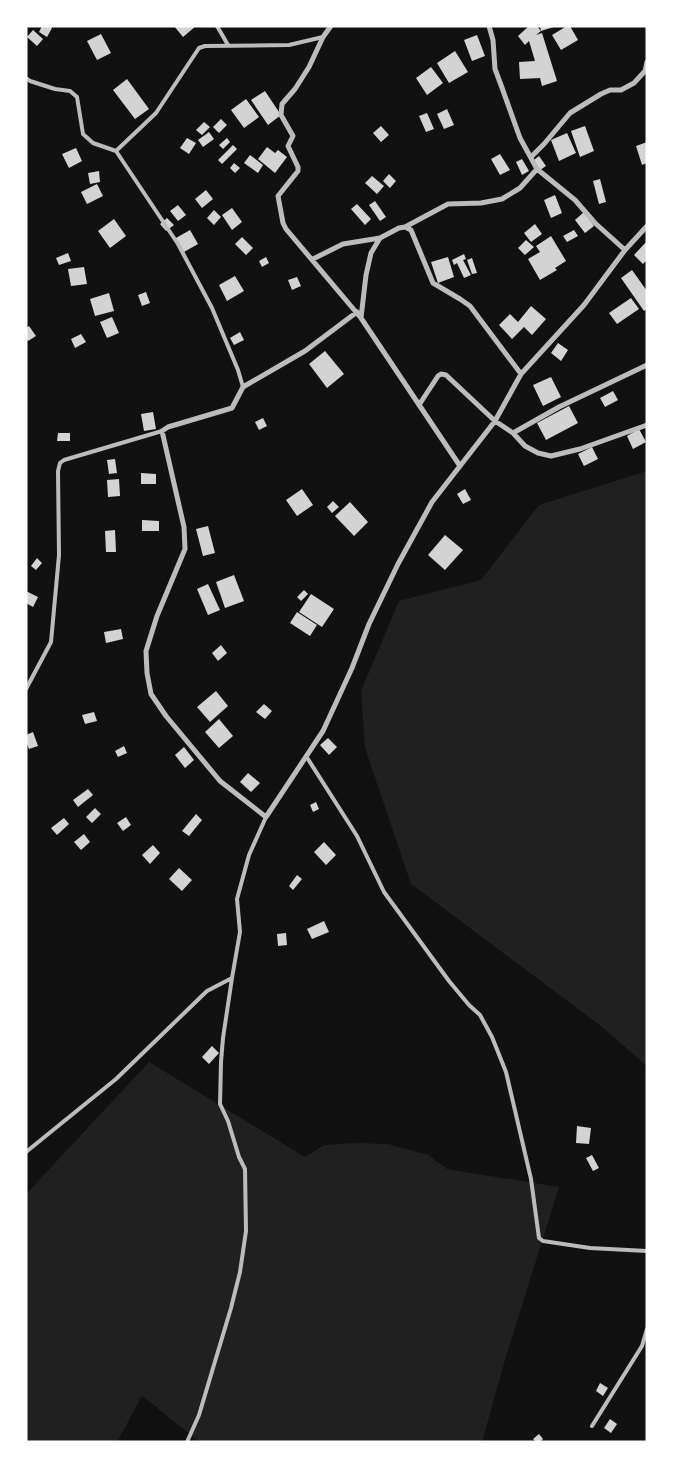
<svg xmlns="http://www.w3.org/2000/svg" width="673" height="1468" font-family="'IBM Plex Sans',sans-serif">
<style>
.green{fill:#202020}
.building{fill:#d3d3d3}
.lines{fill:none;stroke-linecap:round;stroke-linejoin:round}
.service{stroke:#bcbcbc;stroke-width:4}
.minor{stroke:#bcbcbc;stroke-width:5}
</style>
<rect width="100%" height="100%" fill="#111"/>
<path class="green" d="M647 471V1066L601 1026 411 884 365 748 361 691 399 601 481 580 539 505Z
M149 1062 305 1157 324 1145 354 1143 388 1144 428 1155 447 1169 559 1187 505 1360 482 1442H200L142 1396 117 1442H26V1194Z"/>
<path class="building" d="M42 26H50L52 28 47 37 39 32Z
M174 26H196L183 37Z
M529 26H537L541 31 540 26H557L541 31 536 35 542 33 557 81 542 86 540 78 520 79 519 62 535 61 529 41 525 45 518 36Z
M567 26H570L578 40 561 50 552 35Z
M33 30 43 39 37 46 27 37Z
M101 34 111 53 97 60 87 41Z
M477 35 485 56 472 61 464 40Z
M455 51 468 72 449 83 437 63Z
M431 67 443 83 427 95 416 78Z
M127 79 149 109 135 119 113 90Z
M265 91 281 115 268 125 251 100Z
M246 99 259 117 244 128 231 110Z
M447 109 454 125 444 129 437 114Z
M427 113 434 129 426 132 419 116Z
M221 119 227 125 219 133 213 127Z
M204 122 210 127 202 135 196 130Z
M381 126 389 135 381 142 373 133Z
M585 126 594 151 580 157 571 131Z
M209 132 214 139 203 147 198 140Z
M567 133 576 153 559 161 551 140Z
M187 138 196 143 189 154 180 148Z
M227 138 230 142 223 149 219 145Z
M647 142V163L642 165 636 146Z
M233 145 237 149 222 164 218 160Z
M267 147 275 153 278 150 287 157 275 173 258 159Z
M76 148 82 161 69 168 62 154Z
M500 154 510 170 500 175 491 159Z
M250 155 263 165 258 173 244 163Z
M539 156 546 166 540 170 534 160Z
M522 159 529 171 522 175 516 162Z
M234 163 240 168 235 173 230 168Z
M99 171 100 182 90 184 88 173Z
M389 174 396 181 390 188 383 181Z
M372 176 384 186 377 194 365 183Z
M600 179 606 202 599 204 593 181Z
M97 184 103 196 87 204 81 192Z
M206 190 213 199 202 208 195 199Z
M555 195 562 213 551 218 544 200Z
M375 201 386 217 380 221 369 205Z
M357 204 371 219 365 225 351 209Z
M178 205 186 215 178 221 170 211Z
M232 208 242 222 232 230 222 215Z
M214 210 221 217 214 225 207 218Z
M584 212 594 226 585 233 575 220Z
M167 218 174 225 166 231 160 224Z
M114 219 126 236 110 248 98 231Z
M535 224 542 234 531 242 524 233Z
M190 230 198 244 184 252 176 238Z
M574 230 578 236 567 242 563 236Z
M551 236 566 261 555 268 557 270 540 280 528 259 540 252 536 246Z
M242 237 253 248 246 255 235 244Z
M526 240 534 247 525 255 518 248Z
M647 241V260L643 264 634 255Z
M68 253 71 261 59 265 56 258Z
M464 254 466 259 463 260 471 275 464 278 457 263 454 265 452 260Z
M266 257 269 263 262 267 259 261Z
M448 257 454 277 438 283 431 262Z
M472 258 477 273 472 274 467 260Z
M84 267 87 284 71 286 68 269Z
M632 270 647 291V309L644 311 621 278Z
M235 276 244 291 227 301 219 285Z
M297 277 301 286 292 290 288 280Z
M146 292 150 303 142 306 138 295Z
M109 293 114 311 95 316 90 299Z
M631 298 639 309 617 324 609 313Z
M531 306 546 319 532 335 524 327 512 339 499 325 510 314 518 322Z
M112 317 119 333 107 338 100 322Z
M29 326 36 336 28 341 26 339V328Z
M240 332 244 340 234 345 230 338Z
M81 334 86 342 75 348 71 339Z
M558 343 568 350 561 361 551 353Z
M325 351 344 374 327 388 309 364Z
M551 377 561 397 543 406 533 385Z
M613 391 618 400 605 407 600 398Z
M569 406 578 423 546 440 537 423Z
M153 412 156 429 144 431 141 414Z
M263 418 267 426 259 430 255 422Z
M639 429 646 442 633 449 627 436Z
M58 433H70V441H57Z
M592 447 598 459 584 466 578 454Z
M115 459 117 473 109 474 107 460Z
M141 473 156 474V484H141Z
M119 479 120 496 108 497 107 480Z
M302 489 313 505 297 516 286 500Z
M465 489 471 500 463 504 457 494Z
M333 501 339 507 332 513 327 507Z
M350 502 368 522 354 536 335 516Z
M142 520 159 521V531H142Z
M208 526 215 553 203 556 196 529Z
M115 530 116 552H106L105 531Z
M445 535 463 550 445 570 428 555Z
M37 558 42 563 36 570 31 566Z
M234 575 244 601 225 608 216 582Z
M208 584 220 610 208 615 197 589Z
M304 590 308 594 301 601 297 597Z
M26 591 38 597 33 607 26 603Z
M311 594 334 609 322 627 299 612Z
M297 612 317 625 310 636 290 623Z
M121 629 123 639 106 643 104 632Z
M221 645 227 653 218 661 212 653Z
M216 691 228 706 210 722 197 707Z
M264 704 272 711 265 719 256 712Z
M94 712 97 721 85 724 82 715Z
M219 719 233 736 219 748 205 732Z
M33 732 38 746 29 749 26 742V735Z
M328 738 337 747 329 755 320 745Z
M124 746 127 753 118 757 115 751Z
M184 747 194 760 185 768 175 755Z
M248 773 260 783 251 792 240 782Z
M88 789 93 795 78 807 73 800Z
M316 802 319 809 313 812 310 805Z
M95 808 101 814 92 823 86 817Z
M196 814 202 820 189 836 182 831Z
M126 817 131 825 123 831 117 823Z
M64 818 69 824 57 835 51 828Z
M84 834 90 842 81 850 74 842Z
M324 842 336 855 326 865 314 852Z
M153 845 160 853 150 864 142 855Z
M179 868 192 880 182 891 169 879Z
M297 875 302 879 293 890 289 886Z
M324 921 329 932 312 939 307 929Z
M286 933 287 945 278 946 277 934Z
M212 1046 219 1053 209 1064 202 1057Z
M577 1126 591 1128 589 1144 576 1143Z
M592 1155 599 1168 593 1171 586 1158Z
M600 1383 608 1388 603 1396 596 1391Z
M610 1419 617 1424 611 1433 604 1428Z
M539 1434 543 1439 540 1442H536L533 1439Z"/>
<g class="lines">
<path class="service" d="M217 26 228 45
M26 78 30 81 55 89 70 91 77 97 83 134 93 143 116 151 178 244 212 308 238 370 243 387
M116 151 156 113 199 48 205 46 289 45 323 37
M26 689 51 642 59 555 58 471 60 463 64 460 162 431
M306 756 357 836 384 892 449 981 469 1005 480 1015 492 1037 506 1072 531 1179 539 1238 543 1241 590 1248 647 1251
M26 1152 116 1079 207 991 232 978
M592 1426 642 1346 647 1329
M187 1442 199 1415 231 1308 240 1272 246 1231 245 1169 239 1157 228 1121 220 1104 221 1062 223 1038 232 978 240 932 237 899 249 855 266 817"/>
<path class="minor" d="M331 26 323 37 309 67 295 89 282 104 281 115 293 136 288 146 298 167V171L278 196 283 223 286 229 361 318 460 466
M489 26 493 40 495 69 501 85 520 138 537 169 575 200 595 223 625 250
M531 157 544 144 570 113 601 94 610 90H621L634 83 645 71 647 62
M405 227 448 204 481 203 502 199 520 188 537 169
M313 259 343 244 380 238 399 228 405 227 411 230 433 283 460 299 470 306 521 374
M357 312 305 351 243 387 232 408 168 427 162 431 184 527 185 549 157 616 146 651 147 673 151 694 166 716 220 781 266 817 323 731 352 668 369 624 398 564 432 502 495 421 521 374 584 305 625 250 647 226
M361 318 366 275 371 253 380 238
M419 405 438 376 441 374 446 375 495 421 513 433 525 446 538 453 551 456 580 449 647 425
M513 433 559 407 647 365"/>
</g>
<rect width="673" height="1468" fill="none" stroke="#ffffff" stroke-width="55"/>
</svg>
